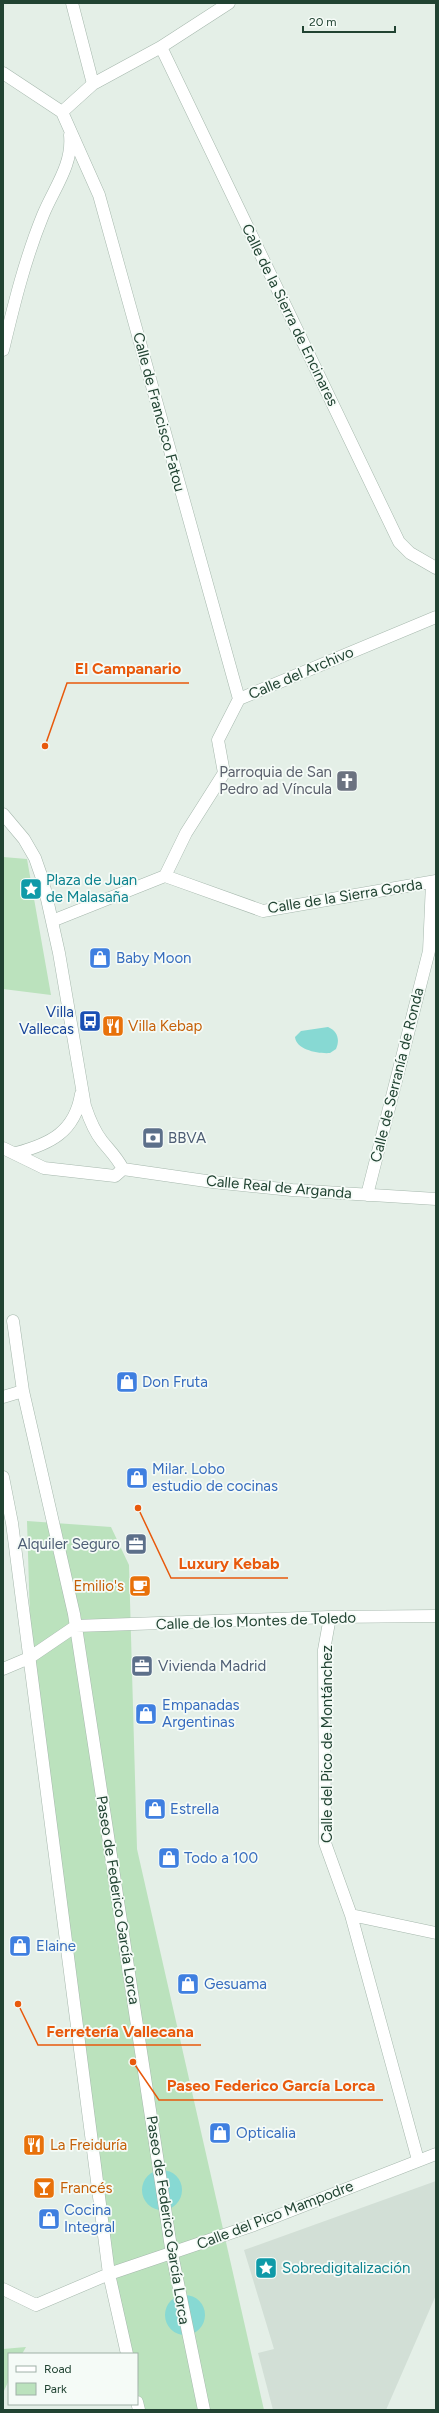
<svg xmlns="http://www.w3.org/2000/svg" width="439" height="2413" font-family="Figtree,sans-serif">
<style>
.built{fill:#d2dfd6}
.green{fill:#bbe2bd}
.water{fill:#87d9d3}
.lines{fill:none;stroke-linecap:round;stroke-linejoin:round}
.minor-casing{stroke:#a6b8ad;stroke-width:13}
.minor{stroke:#fff;stroke-width:12}
.labels{text-anchor:middle;stroke-width:3.5;stroke-linejoin:round;paint-order:stroke}
.street-label{font-size:15px;fill:#214332;stroke:#f5fbf7}
.worship-label{font-size:15px;fill:#5b616d;stroke:#f5fbf7;text-anchor:end}
.culture-label{font-size:15px;fill:#0d838f;stroke:#f5fbf7;text-anchor:start}
.shop-label{font-size:15px;fill:#366cbe;stroke:#f5fbf7;text-anchor:start}
.transit-label{font-size:15px;fill:#164399;stroke:#f5fbf7;text-anchor:end}
.food-label{font-size:15px;fill:#c56008;stroke:#f5fbf7;text-anchor:start}
.service-label{font-size:15px;fill:#4e5e75;stroke:#f5fbf7;text-anchor:start}
.leader{fill:none;stroke:#e8590c;stroke-width:1.5}
.callout-dot{fill:#e8590c;stroke:#f5fbf7;stroke-width:1.5}
.callout-label{font-size:16px;text-anchor:middle;font-weight:bold;fill:#e8590c;stroke:#f5fbf7;stroke-width:3.5;stroke-linejoin:round;paint-order:stroke}
</style>
<rect width="100%" height="100%" fill="#e4efe7"/>
<path class="built" d="M436 2181V2295L386 2410H273L258 2353 274 2349 244 2250Z"/>
<path class="green" d="M3 857 27 859 51 995 3 989Z
M27 1521 111 1527 129 1565 137 1849 264 2410H139L137 2354H127L109 2274 32 1685Z
M26 2347 22 2354H9V2380L3 2393V2349Z"/>
<path class="water" d="M328 1027C338 1031 340 1040 336 1049L330 1053C319 1054 296 1050 295 1037L301 1031Z
M142 2190a20 20 0 1 1 40 0a20 20 0 1 1-40 0Z
M165 2315a20 20 0 1 1 40 0a20 20 0 1 1-40 0Z"/>
<g class="lines">
<g class="minor-casing">
<path id="minor" d="M72 3 93 84
M161 47 399 542 410 553 436 568
M3 73 62 112 99 195 239 699
M62 112 93 84 161 47 229 3
M3 350C14 304 25 259 43 215 54 188 73 165 70 135
M3 814 24 839 35 858 43 881 59 953 85 1106C89 1118 94 1131 102 1141 110 1151 116 1156 123 1169
M165 876 186 833 224 773 218 740 239 699 436 617
M52 921 165 876 263 911 436 881
M3 1148 44 1168 115 1176 123 1169
M16 1153C50 1144 75 1132 81 1094
M123 1169 213 1182 292 1190 436 1199
M367 1195 429 951 432 883
M13 1321 23 1391 74 1614 172 2254 204 2410
M3 1397 23 1391
M3 1477 12 1523 109 2274 127 2354
M330 1617 324 1650 325 1843 351 1915 418 2160
M3 1669 29 1658 76 1626 330 1617 436 1616
M351 1915 436 1933
M3 2289 36 2305 109 2274 254 2225 436 2154
M137 2402 139 2410"/>
</g>
<use href="#minor" class="minor"/>
</g>
<defs>
<g id="church-square" transform="scale(1.15)"><rect x="-9" y="-9" width="18" height="18" rx="4" fill="#6b7280" stroke="#f5fbf7"/><path d="M-1.2-6h2.4v3.5h3.3v2.4h-3.3V6h-2.4V-.1h-3.3v-2.4h3.3Z" fill="#fff"/></g>
<g id="sight-square" transform="scale(1.15)"><rect x="-9" y="-9" width="18" height="18" rx="4" fill="#0f9aa8" stroke="#f5fbf7"/><path d="M0-6L1.8-2.2L6-1.7L2.9 1.2L3.7 5.4L0 3.3L-3.7 5.4L-2.9 1.2L-6-1.7L-1.8-2.2Z" fill="#fff"/></g>
<g id="shop-square" transform="scale(1.15)"><rect x="-9" y="-9" width="18" height="18" rx="4" fill="#3f7fe0" stroke="#f5fbf7"/><path d="M-5-2.5h2.3a2.7 3.5 0 0 1 5.4 0H5L5.5 6h-11ZM-1.5-2.5h3a1.5 2.3 0 0 0-3 0Z" fill="#fff"/></g>
<g id="bus-square" transform="scale(1.15)"><rect x="-9" y="-9" width="18" height="18" rx="4" fill="#1a4fb4" stroke="#f5fbf7"/><path d="M-5-6H5V4H4V6H2V4H-2V6H-4V4H-5ZM-3.5-4V0h7V-4ZM-3.5 1.2v1.5H-2V1.2ZM2 1.2v1.5H3.5V1.2Z" fill="#fff"/></g>
<g id="restaurant-square" transform="scale(1.15)"><rect x="-9" y="-9" width="18" height="18" rx="4" fill="#e8710a" stroke="#f5fbf7"/><path d="M-5-6h1v4h1v-4h1v4h1v-4h1v5L-1.5 .5V6h-2V.5L-5-1ZM5-6V6H3V1.5H1.5Q1.5-4 5-6Z" fill="#fff"/></g>
<g id="bank-square" transform="scale(1.15)"><rect x="-9" y="-9" width="18" height="18" rx="4" fill="#5c6f8a" stroke="#f5fbf7"/><path d="M-6-4H6V4H-6ZM0-2.3a2.3 2.3 0 1 0 0 4.6a2.3 2.3 0 1 0 0-4.6Z" fill="#fff"/></g>
<g id="office-square" transform="scale(1.15)"><rect x="-9" y="-9" width="18" height="18" rx="4" fill="#5c6f8a" stroke="#f5fbf7"/><path d="M-6-3h4V-5.5h4V-3h4V5H-6ZM-1-4.5V-3h2v-1.5ZM-6 0V1H6V0Z" fill="#fff"/></g>
<g id="cafe-square" transform="scale(1.15)"><rect x="-9" y="-9" width="18" height="18" rx="4" fill="#e8710a" stroke="#f5fbf7"/><path d="M-5.5-4.5H6V0H3Q3 3.5 0 3.5H-2.5Q-5.5 3.5-5.5 0ZM3-3.2v2h1.7v-2ZM-6 4.5H4V6H-6Z" fill="#fff"/></g>
<g id="bar-square" transform="scale(1.15)"><rect x="-9" y="-9" width="18" height="18" rx="4" fill="#e8710a" stroke="#f5fbf7"/><path d="M-6-5H6L.8 .8V4.5H3.5V6h-7V4.5H-.8V.8Z" fill="#fff"/></g>
</defs>
<g fill-rule="evenodd">
<use href="#church-square" x="347" y="781"/>
<use href="#sight-square" x="31" y="889"/>
<use href="#shop-square" x="100" y="958"/>
<use href="#bus-square" x="90" y="1021"/>
<use href="#restaurant-square" x="113" y="1026"/>
<use href="#bank-square" x="153" y="1138"/>
<use href="#shop-square" x="127" y="1382"/>
<use href="#shop-square" x="137" y="1478"/>
<use href="#office-square" x="136" y="1544"/>
<use href="#cafe-square" x="140" y="1586"/>
<use href="#office-square" x="142" y="1666"/>
<use href="#shop-square" x="146" y="1714"/>
<use href="#shop-square" x="155" y="1809"/>
<use href="#shop-square" x="169" y="1858"/>
<use href="#shop-square" x="20" y="1946"/>
<use href="#shop-square" x="188" y="1984"/>
<use href="#shop-square" x="220" y="2133"/>
<use href="#restaurant-square" x="34" y="2145"/>
<use href="#bar-square" x="44" y="2188"/>
<use href="#shop-square" x="49" y="2219"/>
<use href="#sight-square" x="266" y="2268"/>
</g>
<g class="labels">
<g class="street-label">
<text transform="translate(290 315) rotate(64)" y="5">Calle de la Sierra de Encinares</text>
<text transform="translate(159 412) rotate(75)" y="5">Calle de Francisco Fatou</text>
<text transform="translate(301 673) rotate(-23)" y="5">Calle del Archivo</text>
<text transform="translate(345 896) rotate(-9)" y="5">Calle de la Sierra Gorda</text>
<text transform="translate(397 1075) rotate(-76)" y="5">Calle de Serranía de Ronda</text>
<text transform="translate(279 1187) rotate(5)" y="5">Calle Real de Arganda</text>
<text transform="translate(256 1621) rotate(-2)" y="5">Calle de los Montes de Toledo</text>
<text transform="translate(327 1744) rotate(-90)" y="5">Calle del Pico de Montánchez</text>
<text transform="translate(118 1900) rotate(81)" y="5">Paseo de Federico García Lorca</text>
<text transform="translate(275 2215) rotate(-21)" y="5">Calle del Pico Mampodre</text>
<text transform="translate(168 2220) rotate(81)" y="5">Paseo de Federico García Lorca</text>
</g>
<g class="worship-label">
<text x="332" y="777">Parroquia de San<tspan x="332" dy="17">Pedro ad Víncula</tspan></text>
</g>
<g class="culture-label">
<text x="46" y="885">Plaza de Juan<tspan x="46" dy="17">de Malasaña</tspan></text>
<text x="282" y="2273">Sobredigitalización</text>
</g>
<g class="shop-label">
<text x="116" y="963">Baby Moon</text>
<text x="142" y="1387">Don Fruta</text>
<text x="152" y="1474">Milar. Lobo<tspan x="152" dy="17">estudio de cocinas</tspan></text>
<text x="162" y="1710">Empanadas<tspan x="162" dy="17">Argentinas</tspan></text>
<text x="170" y="1814">Estrella</text>
<text x="184" y="1863">Todo a 100</text>
<text x="36" y="1951">Elaine</text>
<text x="204" y="1989">Gesuama</text>
<text x="236" y="2138">Opticalia</text>
<text x="64" y="2215">Cocina<tspan x="64" dy="17">Integral</tspan></text>
</g>
<g class="transit-label">
<text x="74" y="1017">Villa<tspan x="74" dy="17">Vallecas</tspan></text>
</g>
<g class="food-label">
<text x="128" y="1031">Villa Kebap</text>
<text x="124" y="1591" text-anchor="end">Emilio's</text>
<text x="50" y="2150">La Freiduría</text>
<text x="60" y="2193">Francés</text>
</g>
<g class="service-label">
<text x="168" y="1143">BBVA</text>
<text x="120" y="1549" text-anchor="end">Alquiler Seguro</text>
<text x="158" y="1671">Vivienda Madrid</text>
</g>
</g>
<path class="leader" d="M45 746L67 683H189M138 1508L171 1578H288M18 2004L38 2045H201M133 2062L159 2100H383"/>
<g class="callout-dot">
<circle cx="45" cy="746" r="4"/>
<circle cx="138" cy="1508" r="4"/>
<circle cx="18" cy="2004" r="4"/>
<circle cx="133" cy="2062" r="4"/>
</g>
<g class="callout-label">
<text x="128" y="674">El Campanario</text>
<text x="229" y="1569">Luxury Kebab</text>
<text x="120" y="2037">Ferretería Vallecana</text>
<text x="271" y="2091">Paseo Federico García Lorca</text>
</g>
<rect width="439" height="2413" fill="none" stroke="#214332" stroke-width="8"/>
<rect x="8" y="2353" width="130" height="52" fill="#f5fbf7" stroke="#a0b1a8"/>
<rect x="16" y="2366" width="20" height="6" fill="#ffffff" stroke="#a0b1a8"/>
<text x="44" y="2373" font-size="12" fill="#214332">Road</text>
<rect x="16" y="2383" width="20" height="12" fill="#bbe2bd" stroke="#a0b1a8"/>
<text x="44" y="2393" font-size="12" fill="#214332">Park</text>
<path d="M303 26v6h92v-6" fill="none" stroke="#214332" stroke-width="2"/>
<text x="309" y="26" font-size="12" fill="#214332" stroke="#f5fbf7" stroke-width="3" paint-order="stroke">20 m</text>
</svg>
